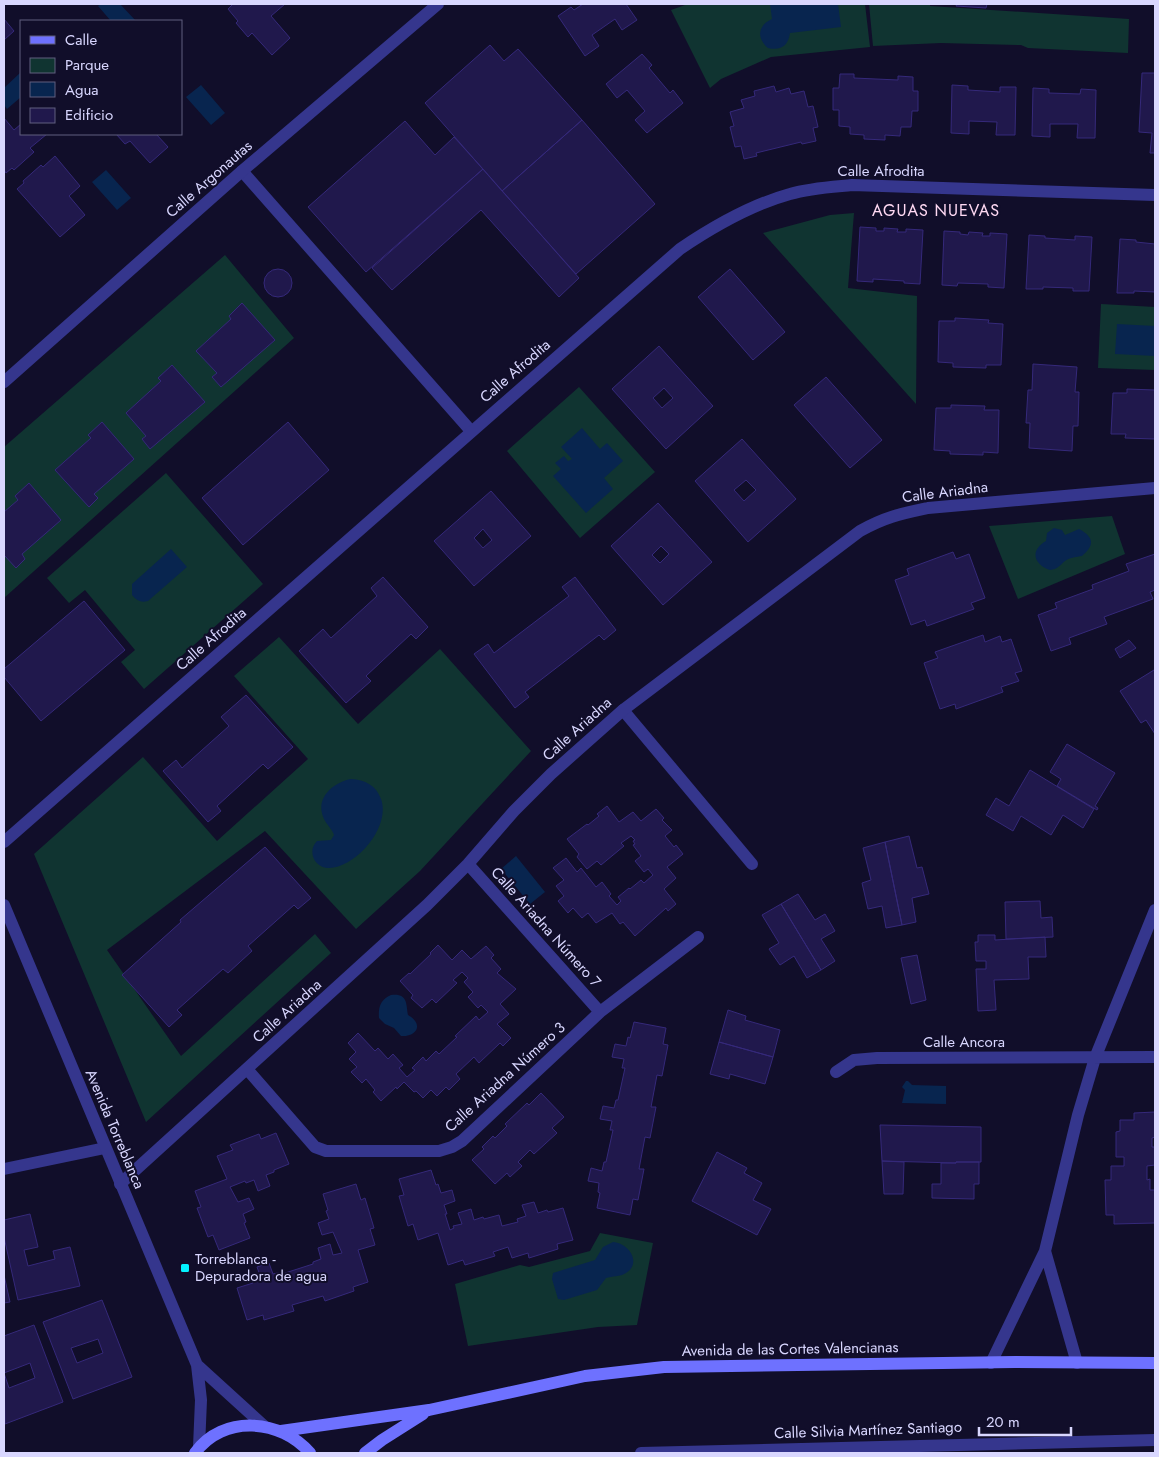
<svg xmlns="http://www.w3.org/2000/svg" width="1159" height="1457" font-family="Jost,sans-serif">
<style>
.green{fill:#103431}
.water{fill:#08254f}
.building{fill:#20184c;stroke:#35297a;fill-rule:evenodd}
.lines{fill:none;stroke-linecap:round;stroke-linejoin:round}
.service{stroke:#35368d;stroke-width:12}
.minor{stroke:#35368d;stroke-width:12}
.tertiary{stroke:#35368d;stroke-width:12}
.secondary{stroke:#6e71ff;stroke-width:12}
.poi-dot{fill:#03f2ff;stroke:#110e2a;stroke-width:2}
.labels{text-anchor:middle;stroke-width:4;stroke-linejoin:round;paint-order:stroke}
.street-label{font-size:15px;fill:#d9d7ff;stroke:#110e2a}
.poi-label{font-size:15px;fill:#d9d7ff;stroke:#110e2a;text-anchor:start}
.neighbourhood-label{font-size:16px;letter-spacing:1px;fill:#ffd9f3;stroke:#110e2a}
</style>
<rect width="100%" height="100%" fill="#110e2a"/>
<path class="green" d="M688 4H865L870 47 771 57 721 79 710 88 671 10Z
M869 4H930V6L1129 19 1128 53 1028 48 1021 45 941 43 873 46Z
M854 213 848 288 917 296 916 404 763 233 830 215Z
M225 255 294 338 4 598V447Z
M1101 304 1155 307V370L1098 368Z
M579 387 655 472 580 538 507 451Z
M166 473 263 584 144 689 121 662 135 650 85 590 69 603 47 578Z
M1112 516 1125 554 1018 599 989 526Z
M279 637 358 724 440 649 531 751 420 871 356 929 265 831 107 950 181 1056 315 934 331 953 146 1122 34 854 143 757 217 841 308 759 234 676Z
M600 1233 653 1243 637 1325 598 1327 468 1346 455 1284 520 1265 529 1267 590 1251Z"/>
<path class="water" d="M101 4H120L136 21H111L98 6Z
M770 4H838L841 27 790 33C788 46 781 51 768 48 756 38 758 25 772 19Z
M21 72V97L7 109 4 105V88Z
M201 85 225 113 211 125 186 97Z
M106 170 131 198 117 210 92 182Z
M1117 324 1155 326V356L1115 354Z
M582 428 600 449 607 443 623 461 604 478 613 489 586 513 553 476 561 469 555 463 564 456 568 461 572 459 561 447Z
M1054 528 1062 530 1065 535 1079 529C1094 537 1095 545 1082 556 1077 557 1070 557 1065 561 1059 566 1058 569 1050 570 1033 564 1030 550 1046 541L1047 533Z
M171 549 187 567 148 601C141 603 137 601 132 595V584Z
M351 779C365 780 376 785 381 799 391 826 357 867 329 868 314 868 307 851 317 841L331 840 334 835C332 829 327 825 324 819 314 798 334 782 351 779Z
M516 856 545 892 530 904 501 869Z
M391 995C408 993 406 1004 408 1015 424 1024 417 1037 401 1036L394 1028 385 1024 379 1018C378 1007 381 999 391 995Z
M906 1081H908L912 1085 946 1086V1104L902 1103 905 1090 902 1087Z
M613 1242C629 1243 642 1263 626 1273 620 1277 612 1276 606 1278L597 1290 564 1300 558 1299 552 1279 553 1273 595 1260 603 1247Z"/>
<path class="building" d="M233 4H285L271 16 290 38 272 55 252 33 248 37 236 23 238 21 228 9Z
M583 4H626L637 20 622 30 615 19 592 35 599 46 585 56 558 16 571 7 574 10Z
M957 4H987L986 8 956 6Z
M4 19 14 31 4 40Z
M490 45 504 61 518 49 582 120 502 191 425 103Z
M642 54 652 65 649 68 670 93 673 90 683 103 647 133 635 120 645 111 627 90 617 98 606 84Z
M1142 73H1155V153H1150L1152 133 1139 132Z
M840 74H854V78L898 80V76L913 77V91H918V111H912L911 127H901L900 136 885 135V140L864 139V135L850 134V127L839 126V110H833V88H839Z
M952 85 968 86V90L1000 92V87H1016L1015 135H996L997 122 969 121V134L951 133Z
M774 86 776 92 789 88 791 94 804 91 808 107 813 106 818 127 813 128 816 141 802 144 801 142 756 153 757 156 744 159 741 146 735 147 730 127 734 126 730 112 744 108 741 100 755 96 754 91Z
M1033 88 1049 89V93L1080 94 1081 89 1096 90 1095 138H1077L1078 124H1050V137L1032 136Z
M4 118 14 130 21 124V134H47L30 148 34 152 14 170 12 168 6 173 4 170Z
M582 120 655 204 576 274 502 191Z
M405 121 435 155 454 137 483 169 366 272 308 207Z
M116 134H156L168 147 150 163 130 141 125 144Z
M55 156 80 186 69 196 85 215 60 237 17 189 24 183 23 181 41 165 43 167Z
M483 169 579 278 559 297 481 210 392 290 372 268Z
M860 227 876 228V231H884V228L898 229 897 232H906V229L923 230 920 284 904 283V281L873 279V282L857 281Z
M944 231 960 232V234L968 235 969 232 983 233 982 236H990V233L1007 234 1004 288 988 287V284L958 283 957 286 942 285Z
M1029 235 1045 236V238L1075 240V236L1092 237 1089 291H1073V288L1043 287V289H1026Z
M1120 239 1136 240V242L1155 244V292L1134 291V293H1117Z
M730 269 785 332 753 360 698 297Z
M264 283a14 14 0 1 1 28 0a14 14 0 1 1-28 0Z
M242 303 275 340 221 387 212 377 217 373 196 351 231 319 229 316Z
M955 318 989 320 988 323 1003 324 1001 365H986V368L953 367V363L938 362 939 321H955Z
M659 346 713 406 666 449 612 389ZM664 388 673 398 662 408 653 398Z
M1033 364 1077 367 1075 392H1079L1078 426H1073L1072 451 1029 448 1030 423H1026L1028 390H1032Z
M172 365 205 402 150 449 142 439 146 436 126 413 161 381 158 378Z
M826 377 882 440 850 468 794 405Z
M1127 389 1155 390V439L1125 438 1126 434H1111L1113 393H1127Z
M951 405 985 406 984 410H999L998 453 983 452V455L950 454V451L934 450 936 408H951Z
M102 422 134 459 94 494 98 498 89 507 55 470 91 438 88 435Z
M288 422 329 470 243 545 202 498Z
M742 439 796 499 748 542 695 481ZM746 480 756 490 744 501 734 490Z
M29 483 61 520 22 554 25 559 16 568 4 555V512L18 500 15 496Z
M491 491 531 536 474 586 434 541ZM483 529 492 540 483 548 474 538Z
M658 503 712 562 663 605 611 546ZM661 546 669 554 660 563 652 555Z
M953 552 956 559 969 554 985 598 971 603 974 609 927 626 925 620 911 625 895 580 909 575 907 569Z
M1155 554V590L1150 592 1153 599 1104 617 1107 624 1069 638 1071 644 1051 651 1038 615 1057 608 1055 603 1093 589 1092 585 1129 571 1126 564Z
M383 577 428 627 416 639 411 634 366 676 371 681 346 703 299 651 323 629 331 638 377 596 371 588Z
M575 577 616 630 604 640 599 635 525 692 529 697 515 708 474 654 488 644 494 653 569 596 562 587Z
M84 601 125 650 41 721 4 677V669Z
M983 635 985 642 1000 636 1002 642 1011 639 1022 671 1015 673 1019 681 1001 687 1003 692 956 709 955 704 940 709 924 663 938 658 935 652Z
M1129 640 1136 648 1120 658 1115 649Z
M1154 670 1155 671V734L1146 720 1141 723 1120 691Z
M246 695 293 747 268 769 263 764 217 806 221 811 208 822 163 771 176 760 182 768 229 726 221 717Z
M1067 744 1115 773 1095 806 1098 808 1097 810 1057 786 1061 779 1050 772Z
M1030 770 1094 809 1083 828 1063 815 1051 835 1021 816 1013 831 986 815 996 798 1009 806Z
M607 806 619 822 633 812 641 821 656 809 664 818 662 820 672 830 665 836 674 847 676 845 683 854 667 867 676 878 664 889 676 904 668 911 666 908 635 936 623 922 620 924 612 913 596 923 588 913 582 918 573 908 568 913 558 901 564 896 556 886 564 880 553 868 566 858 577 872 581 868 596 887 602 882 611 894 609 896 617 905 621 901 618 897 629 888 630 889 641 880 644 883 653 875 648 869 644 872 635 861 641 856 633 845 635 844 633 841 635 840 631 836 621 843 624 846 601 865 597 861 587 869 577 857 579 854 567 839 587 824 588 825 599 816 597 814Z
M909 836 917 868 922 867 929 894 912 898 916 922 902 925 885 842Z
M885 842 902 925 886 928 882 906 868 909 862 883 871 880 863 848Z
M265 847 311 898 298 909 294 905 248 946 252 951 228 973 223 969 177 1010 182 1015 169 1027 122 975 181 922 180 920Z
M798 894 815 920 825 914 835 931 821 939 835 961 821 970 781 904Z
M1040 901 1041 918 1052 917 1053 937 1006 939 1005 902Z
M781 904 821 970 807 978 794 956 780 965 769 949 779 943 762 915Z
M978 935H995V940L1045 937 1046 957H1028L1029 979 994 980 996 1010 978 1011 976 969H986V961H976L975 942H978Z
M438 945 452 960 462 950 471 959 486 946 494 955 491 958 501 969 497 973 516 989 500 1004 509 1014 497 1024 511 1038 503 1046 500 1043 479 1063 474 1057 456 1074 460 1079 449 1090 446 1087 437 1096 431 1090 423 1098 416 1091 414 1092 404 1082 397 1089 396 1087 381 1101 373 1092 375 1090 366 1079 362 1083 351 1072 357 1067 349 1059 356 1052 348 1043 358 1033 375 1051 378 1048 388 1059 393 1054 403 1065 399 1068 407 1077 415 1070 412 1068 423 1057 426 1061 436 1051 439 1054 457 1037 455 1036 476 1016 479 1020 488 1012 481 1005 478 1008 468 997 473 992 464 982 468 978 462 972 453 980 457 983 436 1003 432 999 422 1008 411 998 413 995 400 981 409 973 410 974 431 954 430 953Z
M917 955 926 1000 911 1004 901 958Z
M728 1010 746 1016 745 1020 780 1030 773 1057 719 1042Z
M634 1022 666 1028 663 1044 668 1045 662 1076 657 1075 651 1107H656L650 1138 645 1137 639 1169H644L638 1200 633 1199 630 1215 597 1208 600 1193 598 1192 599 1183 588 1181 591 1168 602 1171 604 1162H606L613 1130H610L612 1121 600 1119 603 1106 614 1108 616 1100H618L625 1068H622L624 1059 612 1057 615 1044 626 1046 628 1037 630 1038Z
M719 1042 773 1057 765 1084 730 1074 729 1079 710 1074Z
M541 1093 564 1117 552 1128 557 1133 534 1154 530 1150 518 1162 522 1166 510 1177 507 1173 495 1184 472 1160 484 1149 482 1147 493 1136 495 1138 507 1126 505 1124 527 1103 529 1105Z
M1155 1112V1137L1152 1138V1147H1155V1165L1147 1166V1180L1150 1179V1190H1155V1223L1114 1224V1215H1106L1105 1180H1111V1166H1124V1157H1116V1132L1120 1131V1120H1134V1113Z
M880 1125 981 1127V1162H956V1163L882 1161Z
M276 1133 289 1164 274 1170V1172L266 1175 270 1186 258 1191 254 1180 246 1183 245 1181 230 1187 238 1202 249 1198 254 1209 243 1214 246 1222 244 1223 250 1238 219 1250 213 1235 208 1237 197 1208 201 1207 195 1191 227 1179 217 1156 233 1150 230 1145 259 1134 261 1139Z
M717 1152 747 1168 744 1173 762 1183 753 1200 771 1209 757 1235 692 1201Z
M882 1161 904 1162 903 1194H884Z
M956 1162H979V1184H974V1199L932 1198V1184H941V1163H956Z
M431 1170 436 1185 438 1184 441 1193 452 1190 455 1201 444 1205 447 1214H445L450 1230 454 1228 453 1226 462 1224 458 1213 471 1209 474 1220 483 1217 484 1219 499 1215 502 1226 518 1222 517 1219 526 1216 522 1205 534 1202 538 1213 547 1210 548 1212 563 1208 573 1240 557 1244 558 1249 529 1258 528 1253 512 1258 508 1247 493 1252 495 1256 465 1265 463 1260 448 1265 438 1233 418 1240 413 1224 408 1226 399 1196 404 1195 399 1179Z
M356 1184 361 1200 365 1198 374 1228 370 1229 375 1245 358 1250 368 1282 353 1287 354 1291 325 1301 323 1296 292 1305 294 1311 264 1320 263 1315 247 1320 237 1288 253 1283 252 1281 261 1278 257 1267 269 1263 273 1274 282 1272V1274L313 1264V1262L321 1259 318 1248 330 1244 333 1255 342 1253 333 1232 322 1235 318 1223 329 1219 326 1211 328 1210 323 1194Z
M30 1214 38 1247 24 1250 28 1266 55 1259 53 1251 70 1247 80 1286 18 1300 4 1237V1220Z
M4 1275 10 1302 4 1303Z
M102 1300 132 1377 73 1399 43 1322ZM98 1339 103 1353 77 1363 71 1348Z
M34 1325 63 1402 5 1424 4 1373 9 1388 35 1378 30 1363 4 1373V1336Z"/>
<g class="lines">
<path class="service" d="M242 171 471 431
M623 710 752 864"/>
<path class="minor" d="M4 382 242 171 438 4
M4 842 680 249C714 226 750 205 790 194 810 188 831 187 852 185L1155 195
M468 864 600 1012
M247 1069 315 1147 326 1151H439L452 1147 462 1141 600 1012 698 937
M836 1072 854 1060 877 1058 1155 1057
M4 1169 105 1148
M120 1184 427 905 468 864 514 811 551 774 623 710 860 531C885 517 900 514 928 508L1155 488
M1045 1251 1077 1363
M991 1363 1045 1251 1078 1115 1095 1058 1155 910
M641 1453 1155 1440"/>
<path class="tertiary" d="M4 905 197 1365 201 1400 199 1447
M197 1365 264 1426"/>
<path class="secondary" d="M281 1431 429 1410 585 1376 664 1367 1015 1362 1155 1363
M195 1453C223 1414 281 1419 310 1453
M365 1453 382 1440 423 1414"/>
</g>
<rect class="poi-dot" x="180" y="1263" width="10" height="10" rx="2.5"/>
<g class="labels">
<g class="street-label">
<text x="881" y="176">Calle Afrodita</text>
<text transform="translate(209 179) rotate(-41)" y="5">Calle Argonautas</text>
<text transform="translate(515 371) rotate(-41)" y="5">Calle Afrodita</text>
<text transform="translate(945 492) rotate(-7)" y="5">Calle Ariadna</text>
<text transform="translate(211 639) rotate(-41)" y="5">Calle Afrodita</text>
<text transform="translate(577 729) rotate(-42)" y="5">Calle Ariadna</text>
<text transform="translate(546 927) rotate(48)" y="5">Calle Ariadna Número 7</text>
<text transform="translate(287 1011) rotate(-42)" y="5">Calle Ariadna</text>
<text x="964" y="1047">Calle Ancora</text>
<text transform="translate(505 1077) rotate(-42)" y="5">Calle Ariadna Número 3</text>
<text transform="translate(115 1129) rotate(67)" y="5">Avenida Torreblanca</text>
<text transform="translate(790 1349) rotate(-1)" y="5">Avenida de las Cortes Valencianas</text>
<text transform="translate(868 1430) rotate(-2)" y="5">Calle Silvia Martínez Santiago</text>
</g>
<g class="poi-label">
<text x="195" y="1264">Torreblanca -<tspan x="195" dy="17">Depuradora de agua</tspan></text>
</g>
<g class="neighbourhood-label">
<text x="936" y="216">AGUAS NUEVAS</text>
</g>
</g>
<rect width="1159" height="1457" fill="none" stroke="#d9d7ff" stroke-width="10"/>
<rect x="20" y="20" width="162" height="115" fill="#110e2a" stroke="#615e7f"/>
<rect x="30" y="36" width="25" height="8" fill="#6e71ff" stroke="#615e7f"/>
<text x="65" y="45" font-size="15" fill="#d9d7ff">Calle</text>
<rect x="30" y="58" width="25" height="15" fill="#103431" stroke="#615e7f"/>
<text x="65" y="70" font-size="15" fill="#d9d7ff">Parque</text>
<rect x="30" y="82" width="25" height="15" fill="#08254f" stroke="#615e7f"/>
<text x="65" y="95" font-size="15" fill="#d9d7ff">Agua</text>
<rect x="30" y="108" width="25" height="15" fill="#20184c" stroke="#615e7f"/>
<text x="65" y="120" font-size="15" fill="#d9d7ff">Edificio</text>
<path d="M979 1427v8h92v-8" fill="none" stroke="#d9d7ff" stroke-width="2.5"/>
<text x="986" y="1427" font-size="15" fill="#d9d7ff" stroke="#110e2a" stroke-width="4" paint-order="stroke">20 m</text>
</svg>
